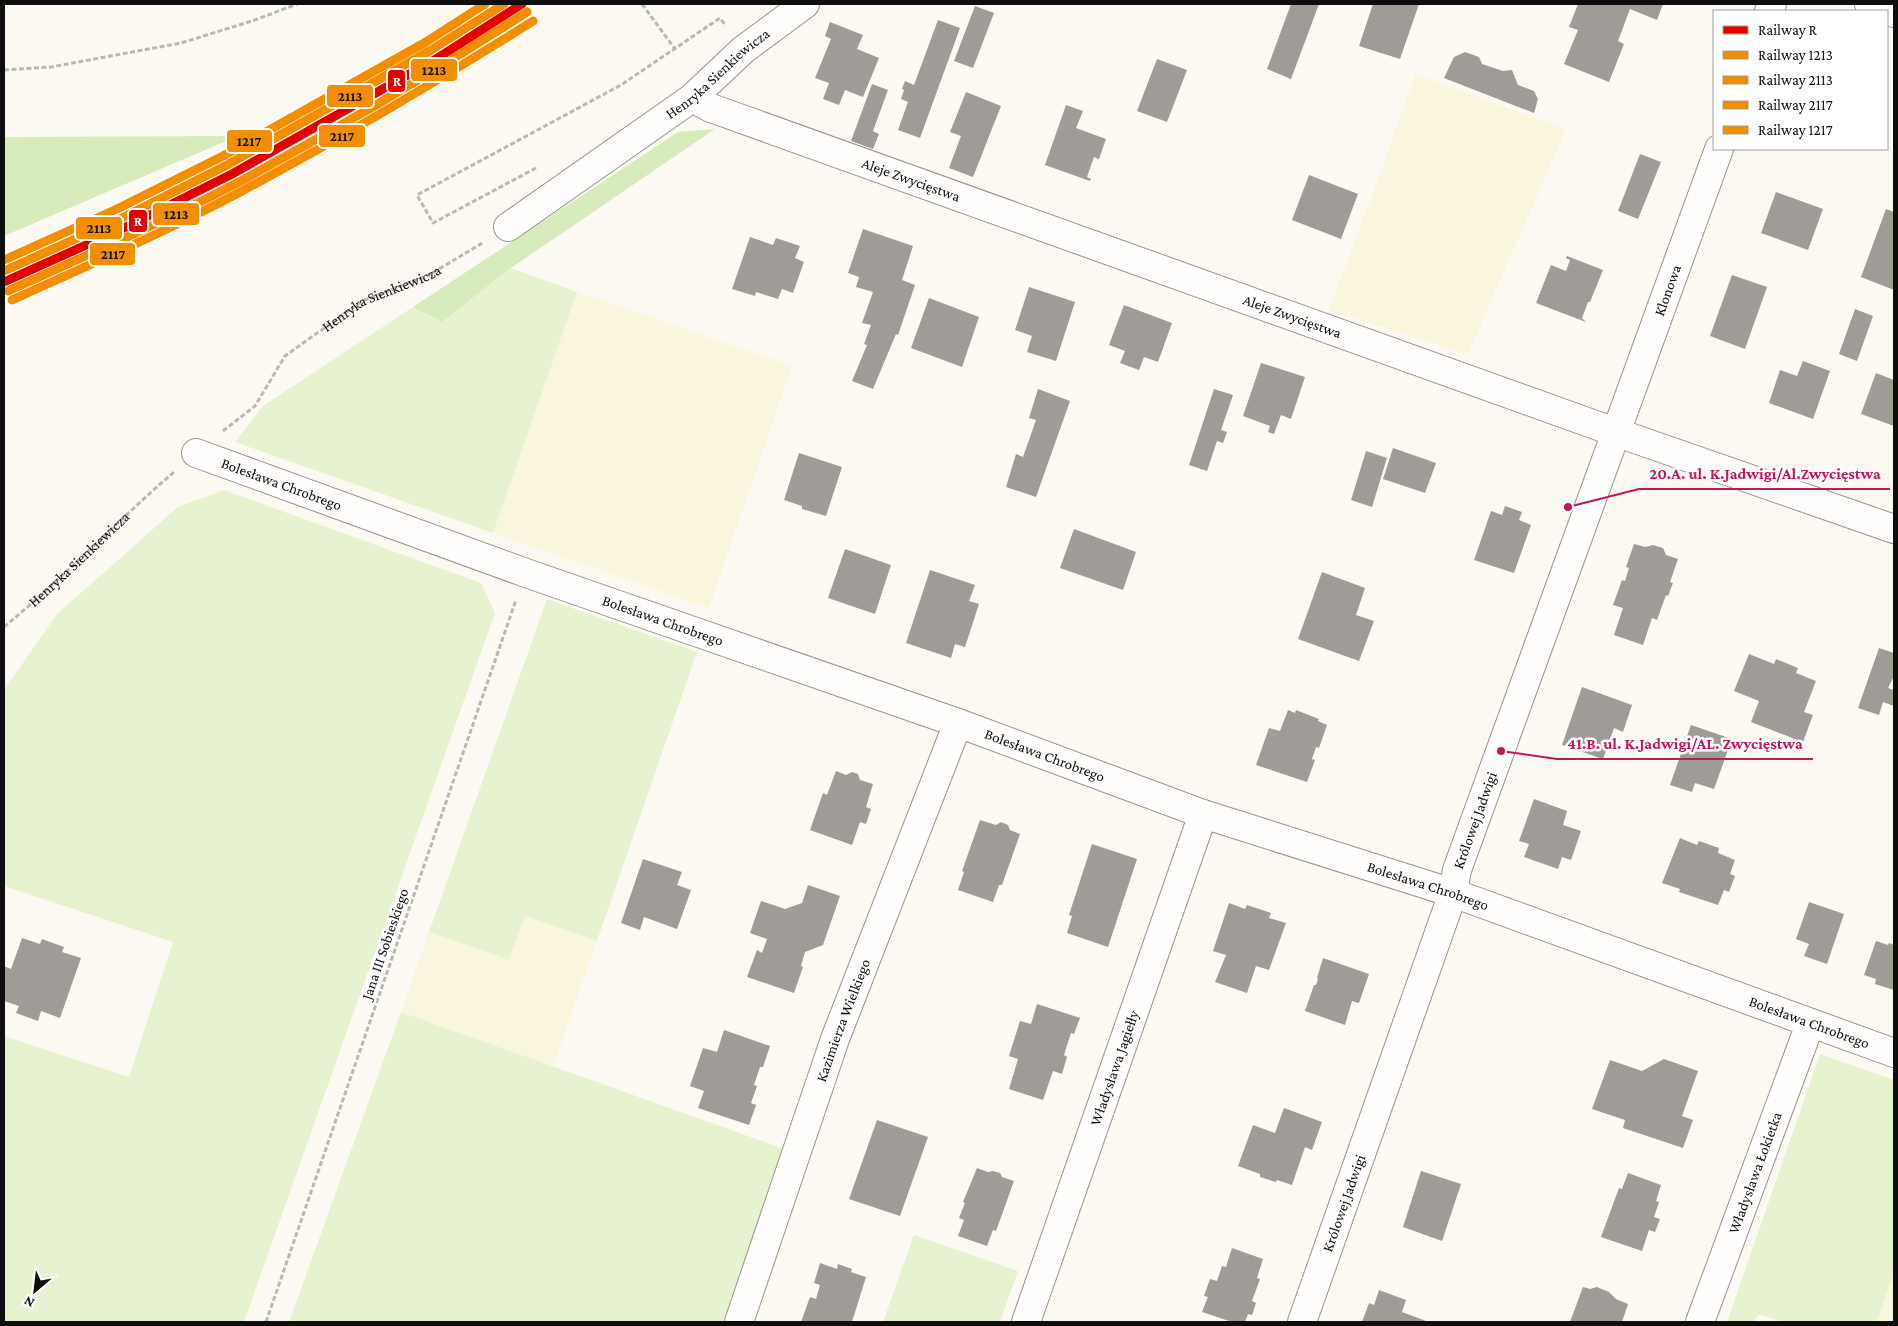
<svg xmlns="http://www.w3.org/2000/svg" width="1898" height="1326" font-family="'Crimson Pro',serif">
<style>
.farmland{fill:#faf5dd}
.green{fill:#e7f3d0}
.forest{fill:#d8ebbd}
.building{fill:#9f9c98}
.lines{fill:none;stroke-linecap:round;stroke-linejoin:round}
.minor-casing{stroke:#959491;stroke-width:30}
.path{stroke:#b8b8b6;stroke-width:3;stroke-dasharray:5 2.5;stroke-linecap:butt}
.minor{stroke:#fffefd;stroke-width:28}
.rail-1-casing{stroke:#fff;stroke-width:12}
.rail-2-casing{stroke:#fff;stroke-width:12}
.rail-3-casing{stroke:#fff;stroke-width:12}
.rail-4-casing{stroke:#fff;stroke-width:12}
.rail-5-casing{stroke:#fff;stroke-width:12}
.rail-1{stroke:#e50000;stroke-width:9}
.rail-2{stroke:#f38e01;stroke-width:9}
.rail-3{stroke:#f38e01;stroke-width:9}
.rail-4{stroke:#f38e01;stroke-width:9}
.rail-5{stroke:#f38e01;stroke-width:9}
.labels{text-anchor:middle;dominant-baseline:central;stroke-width:5;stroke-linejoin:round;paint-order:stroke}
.street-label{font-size:15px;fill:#0e0e0e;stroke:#fff}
.leader{fill:none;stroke:#c2185b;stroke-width:2}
.callout-dot{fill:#c2185b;stroke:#fff;stroke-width:2}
.callout-label{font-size:16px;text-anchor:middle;font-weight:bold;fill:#c2185b;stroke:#fff;stroke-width:5;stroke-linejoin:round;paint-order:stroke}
.line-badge{stroke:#fff;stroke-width:2}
.badge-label{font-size:14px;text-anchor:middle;font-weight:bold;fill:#fff}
.pale-badge-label{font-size:14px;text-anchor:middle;font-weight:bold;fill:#111}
</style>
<rect width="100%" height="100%" fill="#fcf9f2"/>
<!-- farmland -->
<g class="farmland">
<polygon points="1415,74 1566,129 1468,354 1329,310 1386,158"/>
<polygon points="577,292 792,366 709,608 493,533"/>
<polygon points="525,916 597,941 553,1066 401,1012 429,932 509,960"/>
<polygon points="1894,1273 1894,1322 1877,1322"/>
</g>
<!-- green -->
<g class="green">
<polygon points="511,268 577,292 493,533 235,442 263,406 413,307 442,322"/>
<polygon points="224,490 481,583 495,613 244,1322 4,1322 4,1036 129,1077 173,942 4,886 4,690 57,614 178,507"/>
<polygon points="547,599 697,652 597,941 525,916 509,960 429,932"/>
<polygon points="401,1012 784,1149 723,1322 289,1322"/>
<polygon points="1820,1054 1894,1080 1894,1273 1877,1322 1783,1322 1758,1314 1754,1322 1727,1322"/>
<polygon points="914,1235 1018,1271 1000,1322 883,1322"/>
</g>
<!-- forest -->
<g class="forest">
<polygon points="715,129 511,268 442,322 413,307 678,132"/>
<polygon points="238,136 4,236 4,137"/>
</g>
<!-- building -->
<g class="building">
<polygon points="1291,4 1319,4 1291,79 1267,69"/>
<polygon points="1373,4 1419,4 1400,59 1359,46"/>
<polygon points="1578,4 1663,4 1657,20 1630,9 1618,41 1624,44 1609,82 1564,64 1578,30 1569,27"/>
<polygon points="975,6 994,13 973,68 954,61"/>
<polygon points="938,20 960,28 920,138 898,130 908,102 901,99 904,90 902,89 905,81 914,85"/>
<polygon points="830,22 863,35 857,49 879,58 863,97 845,90 839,105 823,99 829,83 815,78 831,39 825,36"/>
<polygon points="1465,52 1479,57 1482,64 1503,71 1512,70 1518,85 1534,91 1538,99 1534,113 1444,78 1454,57"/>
<polygon points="1157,59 1187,70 1167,122 1137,111"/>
<polygon points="872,84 888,90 873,131 879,134 873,149 851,141"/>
<polygon points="966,92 1001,106 973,177 949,168 961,136 950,132"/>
<polygon points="1066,105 1083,111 1076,128 1106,139 1099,159 1094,157 1087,177 1091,179 1090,181 1045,165"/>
<polygon points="1640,154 1661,162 1638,219 1618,211"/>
<polygon points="1309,175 1358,194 1341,239 1292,220"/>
<polygon points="1776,192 1823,209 1808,250 1761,233"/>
<polygon points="1886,209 1894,212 1894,290 1861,277"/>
<polygon points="863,229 913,246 902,280 915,285 898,335 896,334 873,389 852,381 867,345 864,344 871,325 862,323 873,292 856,287 859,277 848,273"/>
<polygon points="750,237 773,245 776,238 800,246 795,258 804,262 793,293 782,289 778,299 756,292 755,296 732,289"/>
<polygon points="1567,256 1603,270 1590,302 1588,302 1582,318 1586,322 1536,303 1551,265 1566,271 1570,260 1566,258"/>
<polygon points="1732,275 1767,287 1745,349 1710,336"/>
<polygon points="1029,287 1075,302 1056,361 1027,352 1032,336 1015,330"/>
<polygon points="929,298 979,317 962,367 911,348"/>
<polygon points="1124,305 1172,323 1158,362 1144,357 1139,370 1120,363 1125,351 1109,345"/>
<polygon points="1855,309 1873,316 1857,361 1839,354"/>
<polygon points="1803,361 1830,371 1813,419 1769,403 1780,370 1797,376"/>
<polygon points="1261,363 1305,377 1291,419 1281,415 1274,434 1268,432 1270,426 1243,416"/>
<polygon points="1876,373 1894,380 1894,426 1861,414"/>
<polygon points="1038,389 1070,401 1036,497 1006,487 1016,454 1023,457 1036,420 1029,418"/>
<polygon points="1214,389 1233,395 1221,430 1227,432 1223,443 1217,441 1207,471 1189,465"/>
<polygon points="1393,448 1436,463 1425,493 1383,479"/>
<polygon points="1366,451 1387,458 1372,507 1351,500"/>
<polygon points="799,453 842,467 826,516 802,509 802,506 784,500"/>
<polygon points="1505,506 1522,512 1519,520 1531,525 1514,573 1474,560 1491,511 1502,515"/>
<polygon points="1074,529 1136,552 1123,590 1060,568"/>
<polygon points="1634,544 1645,547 1653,545 1663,548 1666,555 1678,559 1670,582 1673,583 1668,596 1666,595 1657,620 1652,618 1643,645 1614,635 1623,608 1613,605 1622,580 1625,581 1629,568 1626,567"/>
<polygon points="845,549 891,565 875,614 828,598"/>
<polygon points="930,570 975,585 969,601 979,604 965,647 955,644 951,658 906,643"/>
<polygon points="1322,572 1365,588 1356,615 1374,621 1359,661 1298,639"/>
<polygon points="1879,648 1894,653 1894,676 1888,688 1894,690 1894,706 1883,702 1879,715 1858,708"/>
<polygon points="1749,654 1774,664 1776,659 1798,668 1796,673 1816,681 1804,712 1813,715 1803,742 1751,722 1759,701 1734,691"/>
<polygon points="1582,687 1632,705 1623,732 1614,728 1603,759 1562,745"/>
<polygon points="1288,710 1295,713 1296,710 1319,719 1318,721 1327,725 1319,748 1316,747 1312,759 1315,760 1307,782 1256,765 1269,728 1280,731"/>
<polygon points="1691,725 1732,739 1714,789 1695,783 1692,792 1670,785"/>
<polygon points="836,771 846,775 852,772 858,774 860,780 873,784 866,807 871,809 866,824 860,822 852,845 810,830 823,793 827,795"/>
<polygon points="1534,799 1567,811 1563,825 1581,831 1571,860 1562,857 1558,869 1524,857 1529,844 1519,841"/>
<polygon points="980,820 996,825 1001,822 1008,825 1010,830 1020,834 1002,885 999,885 993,902 958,890 964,872 962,871"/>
<polygon points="1680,838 1697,845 1699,841 1719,848 1718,853 1735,860 1730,874 1735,876 1729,892 1724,890 1718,905 1679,892 1680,889 1662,883"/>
<polygon points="1092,844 1137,859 1108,947 1067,933 1072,916 1069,915"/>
<polygon points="643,859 682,872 677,885 691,890 677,929 644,917 640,930 621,923"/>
<polygon points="808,885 840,896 823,945 805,952 801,966 803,967 794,993 747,977 757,950 762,953 767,939 750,933 761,901 785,909 802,903"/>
<polygon points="1809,902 1844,914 1827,964 1804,956 1809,944 1796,939"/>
<polygon points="1229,903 1245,909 1247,905 1271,913 1269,918 1286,923 1269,970 1256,966 1247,993 1215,982 1226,955 1213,951"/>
<polygon points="22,938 40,944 42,939 64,947 62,952 81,958 60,1018 41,1011 38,1021 16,1013 19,1006 4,1001 4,966 11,969"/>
<polygon points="1876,941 1888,945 1889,943 1894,945 1894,990 1875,984 1876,979 1864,975"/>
<polygon points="1323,958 1369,974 1359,1003 1352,1001 1345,1025 1305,1011 1314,985 1316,985 1318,979 1317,978"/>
<polygon points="1037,1004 1080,1018 1074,1034 1071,1033 1064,1055 1067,1057 1062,1074 1053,1071 1043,1100 1009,1089 1018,1059 1009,1056 1020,1021 1031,1024"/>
<polygon points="724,1030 770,1046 763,1067 760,1067 754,1085 757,1086 751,1103 756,1105 749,1125 698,1108 704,1091 690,1086 703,1048 717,1052"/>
<polygon points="1664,1059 1698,1071 1682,1116 1693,1120 1683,1148 1623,1128 1625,1120 1592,1109 1610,1060 1642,1071"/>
<polygon points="1284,1108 1322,1122 1312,1150 1305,1147 1292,1185 1277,1180 1276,1182 1260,1177 1260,1174 1238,1166 1253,1125 1275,1133"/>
<polygon points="877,1120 928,1137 900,1216 849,1199"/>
<polygon points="977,1168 988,1172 993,1171 1000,1173 1002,1177 1014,1181 996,1231 993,1230 987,1246 958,1236 964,1220 959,1218 965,1203 963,1202"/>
<polygon points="1421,1171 1461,1184 1442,1241 1403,1227"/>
<polygon points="1628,1173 1661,1185 1656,1201 1659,1202 1654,1217 1660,1219 1655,1232 1649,1230 1642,1251 1601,1237 1619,1188 1622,1189"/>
<polygon points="1232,1248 1263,1259 1257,1278 1260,1279 1252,1301 1256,1303 1252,1315 1248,1314 1245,1322 1232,1322 1202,1312 1208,1297 1204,1296 1210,1279 1217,1281 1222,1266 1226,1267"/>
<polygon points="820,1263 837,1269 838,1264 852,1269 851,1272 866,1277 852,1322 801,1322 810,1297 816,1299 820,1285 814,1283"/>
<polygon points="1583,1287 1590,1289 1597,1287 1609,1292 1616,1299 1628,1304 1622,1322 1570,1322"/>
<polygon points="1379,1290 1406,1300 1402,1312 1429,1322 1362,1322 1369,1303 1374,1305"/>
</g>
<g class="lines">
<defs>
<g id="minor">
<polyline points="1869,4 1894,13"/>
<polyline points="1769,11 1772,4"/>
<path id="s3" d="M692 98 711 108 1615 432 1894 529"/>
<path id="s4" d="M508 227 692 98 743 50 805 4"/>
<path id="s5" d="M196 453 526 573 958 723 1203 814 1453 893 1894 1053"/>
<path id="s6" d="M739 1322 835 1039 958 723"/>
<path id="s7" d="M1026 1322 1203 814"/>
<path id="s8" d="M1302 1322 1453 893 1457 870 1719 149"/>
<path id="s9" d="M1700 1322 1810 1024"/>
</g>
</defs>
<!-- minor casing -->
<use href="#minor" class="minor-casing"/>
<!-- path -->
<g class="path">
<polyline points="642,4 675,49"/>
<polyline points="4,70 51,67 181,43 255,20 297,4"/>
<polyline points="536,168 433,223 417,195 621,85 720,18 726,26"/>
<path id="s1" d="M223 431 255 406 285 356 362 301 429 275 484 242"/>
<path id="s2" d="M4 627C63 578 116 522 174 472"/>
<polyline points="266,1322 516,600"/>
</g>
<!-- minor -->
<use href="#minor" class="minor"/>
<defs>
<polyline id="rail-1" points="4,282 126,227 232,174 436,59 522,4"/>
<path id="rail-2" d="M8 291C85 256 163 222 237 183 336 130 433 73 527 12"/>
<polyline id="rail-3" points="4,271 122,218 227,165 431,50 504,4"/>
<path id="rail-4" d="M12 300C89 265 167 231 242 191 341 138 438 81 533 21"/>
<polyline id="rail-5" points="4,260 117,209 223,156 426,42 485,4"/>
</defs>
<!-- rail-1 casing -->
<use href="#rail-1" class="rail-1-casing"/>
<!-- rail-2 casing -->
<use href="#rail-2" class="rail-2-casing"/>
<!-- rail-3 casing -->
<use href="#rail-3" class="rail-3-casing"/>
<!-- rail-4 casing -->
<use href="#rail-4" class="rail-4-casing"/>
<!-- rail-5 casing -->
<use href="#rail-5" class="rail-5-casing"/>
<!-- rail-1 -->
<use href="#rail-1" class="rail-1"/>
<!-- rail-2 -->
<use href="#rail-2" class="rail-2"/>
<!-- rail-3 -->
<use href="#rail-3" class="rail-3"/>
<!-- rail-4 -->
<use href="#rail-4" class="rail-4"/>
<!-- rail-5 -->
<use href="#rail-5" class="rail-5"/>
</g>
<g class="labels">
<!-- street labels -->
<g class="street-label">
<text stroke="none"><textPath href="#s4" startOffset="260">Henryka Sienkiewicza</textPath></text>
<text stroke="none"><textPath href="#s3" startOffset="234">Aleje Zwycięstwa</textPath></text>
<text stroke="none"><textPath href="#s8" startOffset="1095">Klonowa</textPath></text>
<text stroke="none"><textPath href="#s1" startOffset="212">Henryka Sienkiewicza</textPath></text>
<text stroke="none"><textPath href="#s3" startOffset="639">Aleje Zwycięstwa</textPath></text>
<text stroke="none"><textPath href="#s5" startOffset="91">Bolesława Chrobrego</textPath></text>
<text stroke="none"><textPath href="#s2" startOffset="101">Henryka Sienkiewicza</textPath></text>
<text stroke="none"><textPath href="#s5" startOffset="496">Bolesława Chrobrego</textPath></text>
<text stroke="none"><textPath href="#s5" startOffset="901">Bolesława Chrobrego</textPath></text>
<text stroke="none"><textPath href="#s8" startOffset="531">Królowej Jadwigi</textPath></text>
<text stroke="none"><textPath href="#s5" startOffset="1306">Bolesława Chrobrego</textPath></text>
<text transform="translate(385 944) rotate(-71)">Jana III Sobieskiego</text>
<text stroke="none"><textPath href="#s6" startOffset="319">Kazimierza Wielkiego</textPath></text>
<text stroke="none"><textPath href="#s5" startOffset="1711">Bolesława Chrobrego</textPath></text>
<text stroke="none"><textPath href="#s7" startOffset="269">Władysława Jagiełły</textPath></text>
<text stroke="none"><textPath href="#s9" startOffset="159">Władysława Łokietka</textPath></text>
<text stroke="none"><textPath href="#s8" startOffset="126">Królowej Jadwigi</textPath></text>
</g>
</g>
<!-- callouts -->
<path class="leader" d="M1568 507L1639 489H1890M1501 751L1557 759H1813"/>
<g class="callout-dot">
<circle cx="1568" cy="507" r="5"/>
<circle cx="1501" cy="751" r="5"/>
</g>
<g class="callout-label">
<text x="1765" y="479">20.A. ul. K.Jadwigi/Al.Zwycięstwa</text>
<text x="1685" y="749">41.B. ul. K.Jadwigi/AL. Zwycięstwa</text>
</g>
<g class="line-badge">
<rect x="410" y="58" width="48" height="24" rx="5" fill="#f38e01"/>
<rect x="387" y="69" width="19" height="24" rx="5" fill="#e50000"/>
<rect x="326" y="84" width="48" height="24" rx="5" fill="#f38e01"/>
<rect x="318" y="124" width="48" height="24" rx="5" fill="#f38e01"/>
<rect x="226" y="129" width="47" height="24" rx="5" fill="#f38e01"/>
<rect x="152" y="202" width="48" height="24" rx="5" fill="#f38e01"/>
<rect x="128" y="209" width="20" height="24" rx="5" fill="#e50000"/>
<rect x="75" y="216" width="48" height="24" rx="5" fill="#f38e01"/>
<rect x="89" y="242" width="47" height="24" rx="5" fill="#f38e01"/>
</g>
<g class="badge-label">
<text x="397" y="86">R</text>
<text x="138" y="226">R</text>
</g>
<g class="pale-badge-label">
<text x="434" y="75">1213</text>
<text x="350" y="101">2113</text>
<text x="342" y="141">2117</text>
<text x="249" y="146">1217</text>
<text x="176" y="219">1213</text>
<text x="99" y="233">2113</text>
<text x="113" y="259">2117</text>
</g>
<!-- border -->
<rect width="1898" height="1326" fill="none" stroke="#0e0e0e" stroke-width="10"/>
<!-- legend -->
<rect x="1713" y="10" width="175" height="140" fill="#ffffff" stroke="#9f9f9f"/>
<rect x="1723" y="26" width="25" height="8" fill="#e50000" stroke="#9f9f9f"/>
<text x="1758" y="35" font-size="15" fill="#0e0e0e">Railway R</text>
<rect x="1723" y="51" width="25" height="8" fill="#f38e01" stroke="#9f9f9f"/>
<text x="1758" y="60" font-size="15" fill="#0e0e0e">Railway 1213</text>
<rect x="1723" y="76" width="25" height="8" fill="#f38e01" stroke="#9f9f9f"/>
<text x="1758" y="85" font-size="15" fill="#0e0e0e">Railway 2113</text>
<rect x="1723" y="101" width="25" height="8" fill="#f38e01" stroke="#9f9f9f"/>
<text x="1758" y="110" font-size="15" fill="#0e0e0e">Railway 2117</text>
<rect x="1723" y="126" width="25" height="8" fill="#f38e01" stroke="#9f9f9f"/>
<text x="1758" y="135" font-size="15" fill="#0e0e0e">Railway 1217</text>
<!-- north arrow -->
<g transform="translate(35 1291) rotate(208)" stroke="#ffffff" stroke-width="4" paint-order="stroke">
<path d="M0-4L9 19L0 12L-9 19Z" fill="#0e0e0e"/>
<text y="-8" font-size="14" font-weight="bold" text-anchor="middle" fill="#0e0e0e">N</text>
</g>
</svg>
